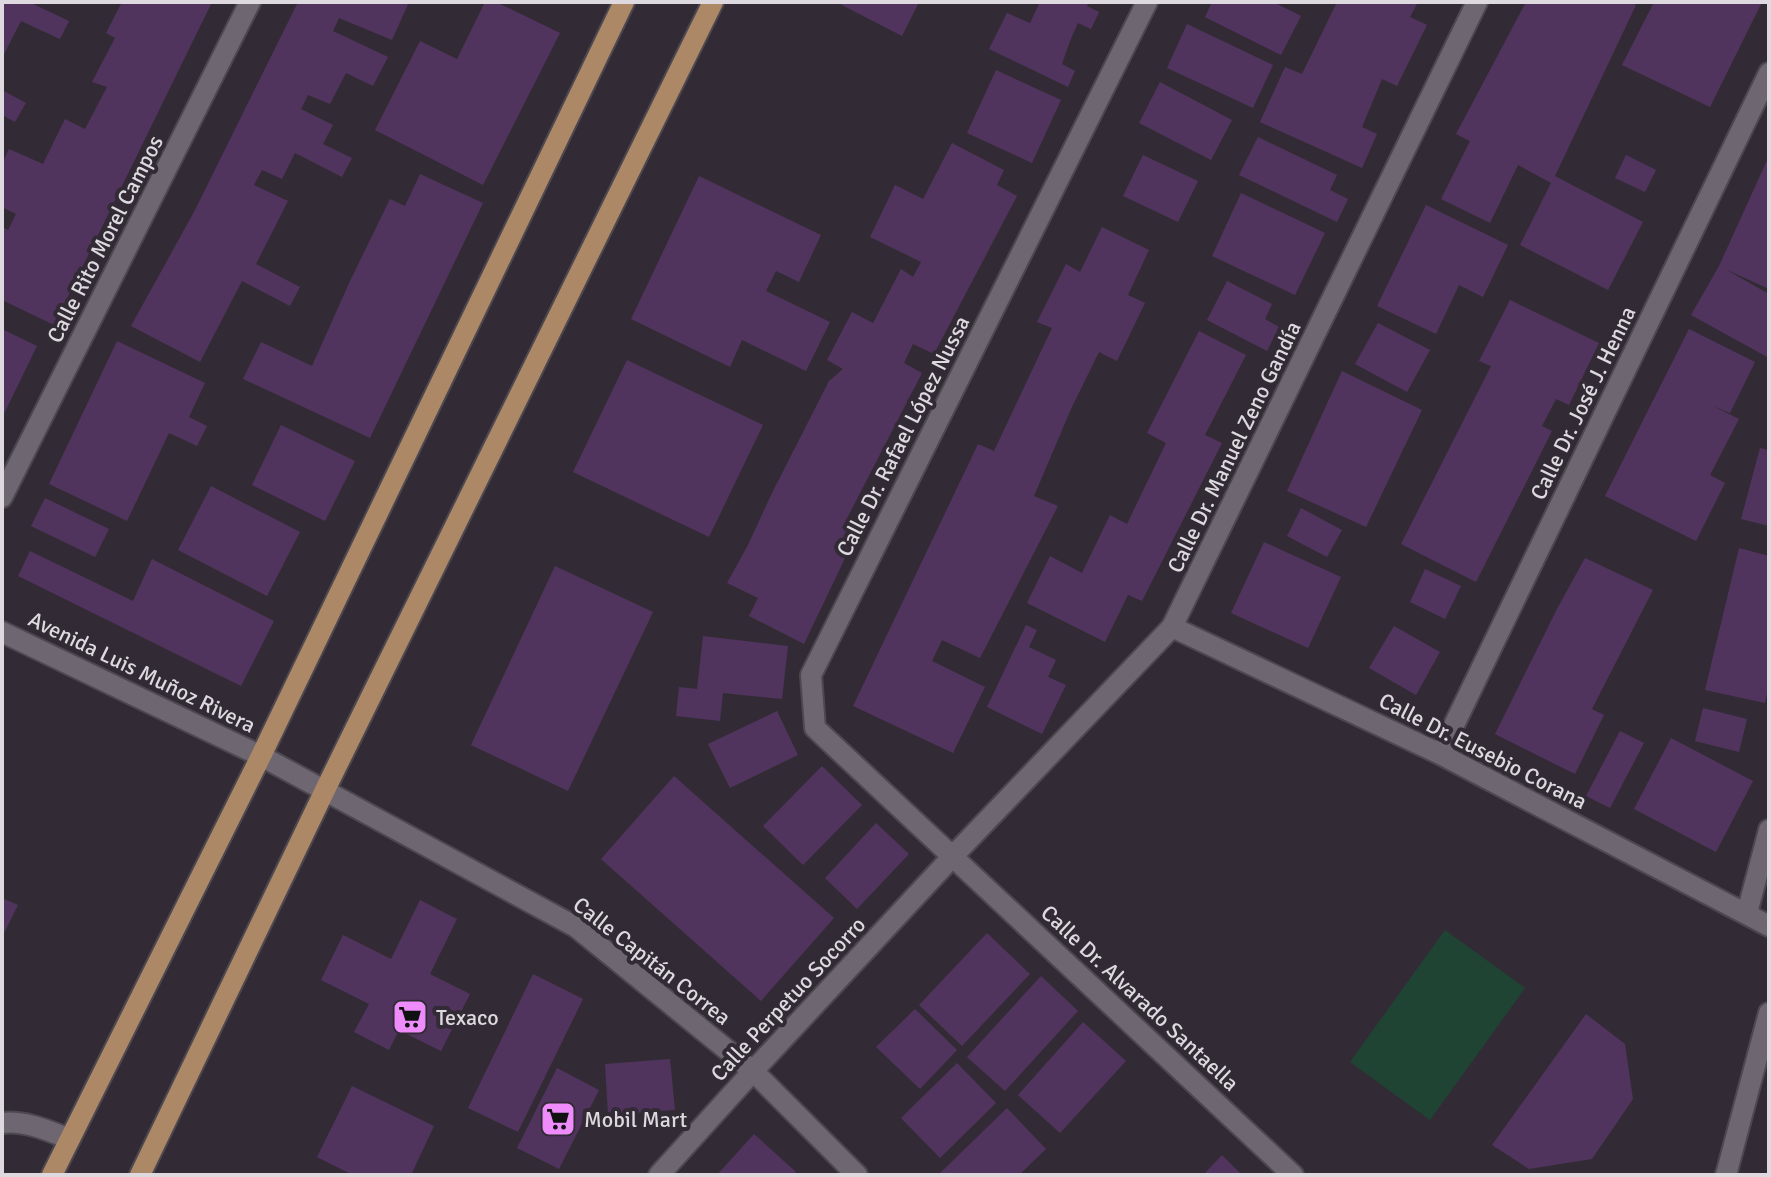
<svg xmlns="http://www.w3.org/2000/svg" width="1771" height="1177" font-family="Signika,sans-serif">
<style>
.green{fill:#1f4434}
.building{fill:#51345d}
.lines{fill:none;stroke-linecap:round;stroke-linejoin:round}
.minor-casing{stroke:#4d474f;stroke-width:24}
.major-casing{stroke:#4d474f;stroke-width:24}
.minor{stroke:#6e6772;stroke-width:20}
.major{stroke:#ac8867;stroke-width:20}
.labels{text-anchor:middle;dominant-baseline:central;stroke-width:8;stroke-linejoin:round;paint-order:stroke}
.street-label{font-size:22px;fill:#ddd9df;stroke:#322b35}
.poi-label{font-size:22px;fill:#ddd9df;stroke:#322b35;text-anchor:start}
</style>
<rect width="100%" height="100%" fill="#322b35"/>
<!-- green -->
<polygon class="green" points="1445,930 1525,988 1430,1120 1350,1062"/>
<!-- building -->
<g class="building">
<polygon points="2,2 29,2 69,21 60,39 21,21 2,58"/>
<polygon points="122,2 212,2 54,325 2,300 2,227 8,230 16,214 2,207 2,164 9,149 43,164 65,119 85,129 107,87 92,82 115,38 106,33"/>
<polygon points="298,2 409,2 392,40 339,18 333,31 388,57 373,86 346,73 330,104 308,95 301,109 333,125 323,144 352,158 342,177 295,153 282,179 262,170 254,185 288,201 256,264 300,287 290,306 242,281 200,362 131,326 195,210"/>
<polygon points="485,2 496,2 560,33 483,185 375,130 420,41 457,59"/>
<polygon points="836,2 919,2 902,36"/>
<polygon points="1040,2 1089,2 1087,6 1099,12 1091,29 1078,23 1070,41 1062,64 1075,71 1068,87 989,49 1007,13 1030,23"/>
<polygon points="1212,2 1273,2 1301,16 1281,55 1205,17"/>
<polygon points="1337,2 1418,2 1410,17 1427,25 1397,86 1382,79 1362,127 1377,134 1362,168 1260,122 1285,67 1302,74"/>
<polygon points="1526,2 1630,2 1636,5 1555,176 1643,222 1608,290 1520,245 1551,183 1518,165 1490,223 1441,199 1470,141 1456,134"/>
<polygon points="1654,2 1762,2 1710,107 1622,65"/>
<polygon points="1187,24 1273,65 1253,108 1167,68"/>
<polygon points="996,70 1061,100 1032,163 967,133"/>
<polygon points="1160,82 1232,120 1211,160 1139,123"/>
<polygon points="2,90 26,103 15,122 2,115"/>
<polygon points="1258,137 1337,175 1330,190 1348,199 1337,222 1239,175"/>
<polygon points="952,143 1004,170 997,185 1017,196 934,354 913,344 904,363 922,373 842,528 857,533 804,644 749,616 758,598 727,583 748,545 772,493 829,381 843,369 827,360 852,312 873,323 901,269 913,277 921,262 870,237 895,185 923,199"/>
<polygon points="1143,155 1198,181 1178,222 1123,196"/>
<polygon points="1626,155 1656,170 1645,192 1615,178"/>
<polygon points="1769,156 1769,289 1725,269 1769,294 1769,358 1691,315 1719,266"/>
<polygon points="420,174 483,203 370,438 243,379 261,342 312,366 350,281 390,199 405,206"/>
<polygon points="699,176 821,235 799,282 776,271 766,291 830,322 806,371 742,340 730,367 631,319"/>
<polygon points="1241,193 1325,233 1295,295 1212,256"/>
<polygon points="1426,205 1508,245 1483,297 1459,285 1436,334 1377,306"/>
<polygon points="1102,227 1149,250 1128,295 1145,303 1117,361 1099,352 1071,409 1034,496 1058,506 980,658 942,640 932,661 985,687 953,753 853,706 978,444 994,451 1052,328 1037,322 1066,264 1080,272"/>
<polygon points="1227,281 1272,304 1265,319 1279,327 1267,351 1207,320"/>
<polygon points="1510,300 1599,343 1569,405 1556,399 1542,426 1552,431 1476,582 1401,544 1491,366 1479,361"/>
<polygon points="1378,323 1430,350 1407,392 1355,364"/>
<polygon points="2,329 37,346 2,418"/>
<polygon points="1689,329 1755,362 1730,413 1713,406 1739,419 1710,475 1725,483 1696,541 1605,496"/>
<polygon points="1199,331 1246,355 1205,435 1222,443 1142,601 1128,595 1105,642 1027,603 1050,556 1082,573 1110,515 1127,524 1166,443 1147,433"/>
<polygon points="117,341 205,383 189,417 207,426 197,446 169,433 127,521 49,484"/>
<polygon points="627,360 763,425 709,537 573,472"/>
<polygon points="1342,371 1422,410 1366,527 1287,491"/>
<polygon points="281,425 355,461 325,521 252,485"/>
<polygon points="1760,448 1769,450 1769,526 1741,519"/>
<polygon points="211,486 300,532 267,596 178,550"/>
<polygon points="45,498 109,529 95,557 31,526"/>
<polygon points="1301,508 1342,530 1327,557 1287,536"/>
<polygon points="1264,542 1341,577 1308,648 1231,613"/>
<polygon points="1739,548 1769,556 1769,684 1765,703 1705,690"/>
<polygon points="30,551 133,601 152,559 274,621 241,686 18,576"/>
<polygon points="1585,558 1653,590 1592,709 1604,715 1575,774 1495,734 1557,609"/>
<polygon points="555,566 653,612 568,791 471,745"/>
<polygon points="1425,569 1461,586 1445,619 1410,602"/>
<polygon points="1026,625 1037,630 1029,647 1056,660 1048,677 1066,685 1042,734 987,707"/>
<polygon points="1394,626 1440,652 1416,695 1369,668"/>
<polygon points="703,636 788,646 782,699 723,693 720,721 676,716 679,687 697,689"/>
<polygon points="1703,708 1747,719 1739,752 1695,741"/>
<polygon points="777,711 798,755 730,788 708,744"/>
<polygon points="1620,731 1644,743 1610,808 1586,796"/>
<polygon points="1671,738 1753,781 1716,852 1634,809"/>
<polygon points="822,766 862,805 803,865 763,826"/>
<polygon points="674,776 834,918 761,1001 601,859"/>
<polygon points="876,823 909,854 857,909 825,878"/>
<polygon points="2,898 18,905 2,937"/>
<polygon points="420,900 457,919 430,974 470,994 441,1051 399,1030 389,1050 354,1032 369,1004 321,980 343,935 391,959"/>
<polygon points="987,933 1030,974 962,1046 919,1005"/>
<polygon points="533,974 583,999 518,1132 468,1108"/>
<polygon points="1041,976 1078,1011 1005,1091 967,1057"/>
<polygon points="915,1009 957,1050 920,1089 876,1047"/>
<polygon points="1586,1014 1625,1044 1633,1099 1592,1159 1529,1169 1492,1145"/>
<polygon points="1083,1022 1126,1061 1060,1133 1018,1095"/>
<polygon points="670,1059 675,1110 608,1115 605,1064"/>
<polygon points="957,1063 996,1103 940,1158 901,1118"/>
<polygon points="557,1068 599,1090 559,1169 517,1148"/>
<polygon points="352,1086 434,1126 411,1175 353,1175 317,1157"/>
<polygon points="1007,1108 1046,1149 1019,1175 938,1175"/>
<polygon points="754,1134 796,1172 793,1175 717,1175"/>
<polygon points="1222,1155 1242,1175 1203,1175"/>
</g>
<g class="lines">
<defs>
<g id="minor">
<polyline points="1147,2 811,675 815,728 1293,1175"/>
<polyline points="2,497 250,2"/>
<polyline points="1172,627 1440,754 1769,926"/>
<polyline points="2,632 261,756 576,927 753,1071 857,1175"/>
<polyline points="1440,754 1769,73"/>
<polyline points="1747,913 1769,830"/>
<path d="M2 1123C25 1120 49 1131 70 1139"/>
<polyline points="659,1175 753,1071 953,856 1172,627 1477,2"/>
<polyline points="1726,1175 1769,1013"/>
</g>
<g id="major">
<polyline points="52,1175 261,756 624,2"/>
<polyline points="140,1175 325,790 713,2"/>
</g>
</defs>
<!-- minor casing -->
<use href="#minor" class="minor-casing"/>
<!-- major casing -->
<use href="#major" class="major-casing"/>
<!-- minor -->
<use href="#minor" class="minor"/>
<!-- major -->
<use href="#major" class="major"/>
</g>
<!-- icons -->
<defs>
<symbol id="supermarket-square" viewBox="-11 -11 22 22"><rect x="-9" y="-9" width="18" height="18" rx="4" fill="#ed8cfa" stroke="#322b35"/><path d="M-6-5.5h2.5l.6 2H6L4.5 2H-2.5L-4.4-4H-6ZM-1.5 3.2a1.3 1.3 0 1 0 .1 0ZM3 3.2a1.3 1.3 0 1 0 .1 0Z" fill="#111"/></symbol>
</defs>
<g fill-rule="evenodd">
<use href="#supermarket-square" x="390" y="997" width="40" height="40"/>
<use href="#supermarket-square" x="538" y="1099" width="40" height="40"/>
</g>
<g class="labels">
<!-- street labels -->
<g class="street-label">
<text transform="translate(105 239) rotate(-63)">Calle Rito Morel Campos</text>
<text transform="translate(1583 403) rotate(-64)">Calle Dr. José J. Henna</text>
<text transform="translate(903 436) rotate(-63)">Calle Dr. Rafael López Nussa</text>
<text transform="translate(1234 447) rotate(-64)">Calle Dr. Manuel Zeno Gandía</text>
<text transform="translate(142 672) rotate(26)">Avenida Luis Muñoz Rivera</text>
<text transform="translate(1483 751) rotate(27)">Calle Dr. Eusebio Corana</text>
<text transform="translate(652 961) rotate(38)">Calle Capitán Correa</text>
<text transform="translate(1140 998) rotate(43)">Calle Dr. Alvarado Santaella</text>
<text transform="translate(788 999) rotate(-47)">Calle Perpetuo Socorro</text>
</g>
<!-- poi labels -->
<g class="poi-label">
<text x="436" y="1017">Texaco</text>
<text x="584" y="1119">Mobil Mart</text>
</g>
</g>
<!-- border -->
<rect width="1771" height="1177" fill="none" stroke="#ddd9df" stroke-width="8"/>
</svg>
